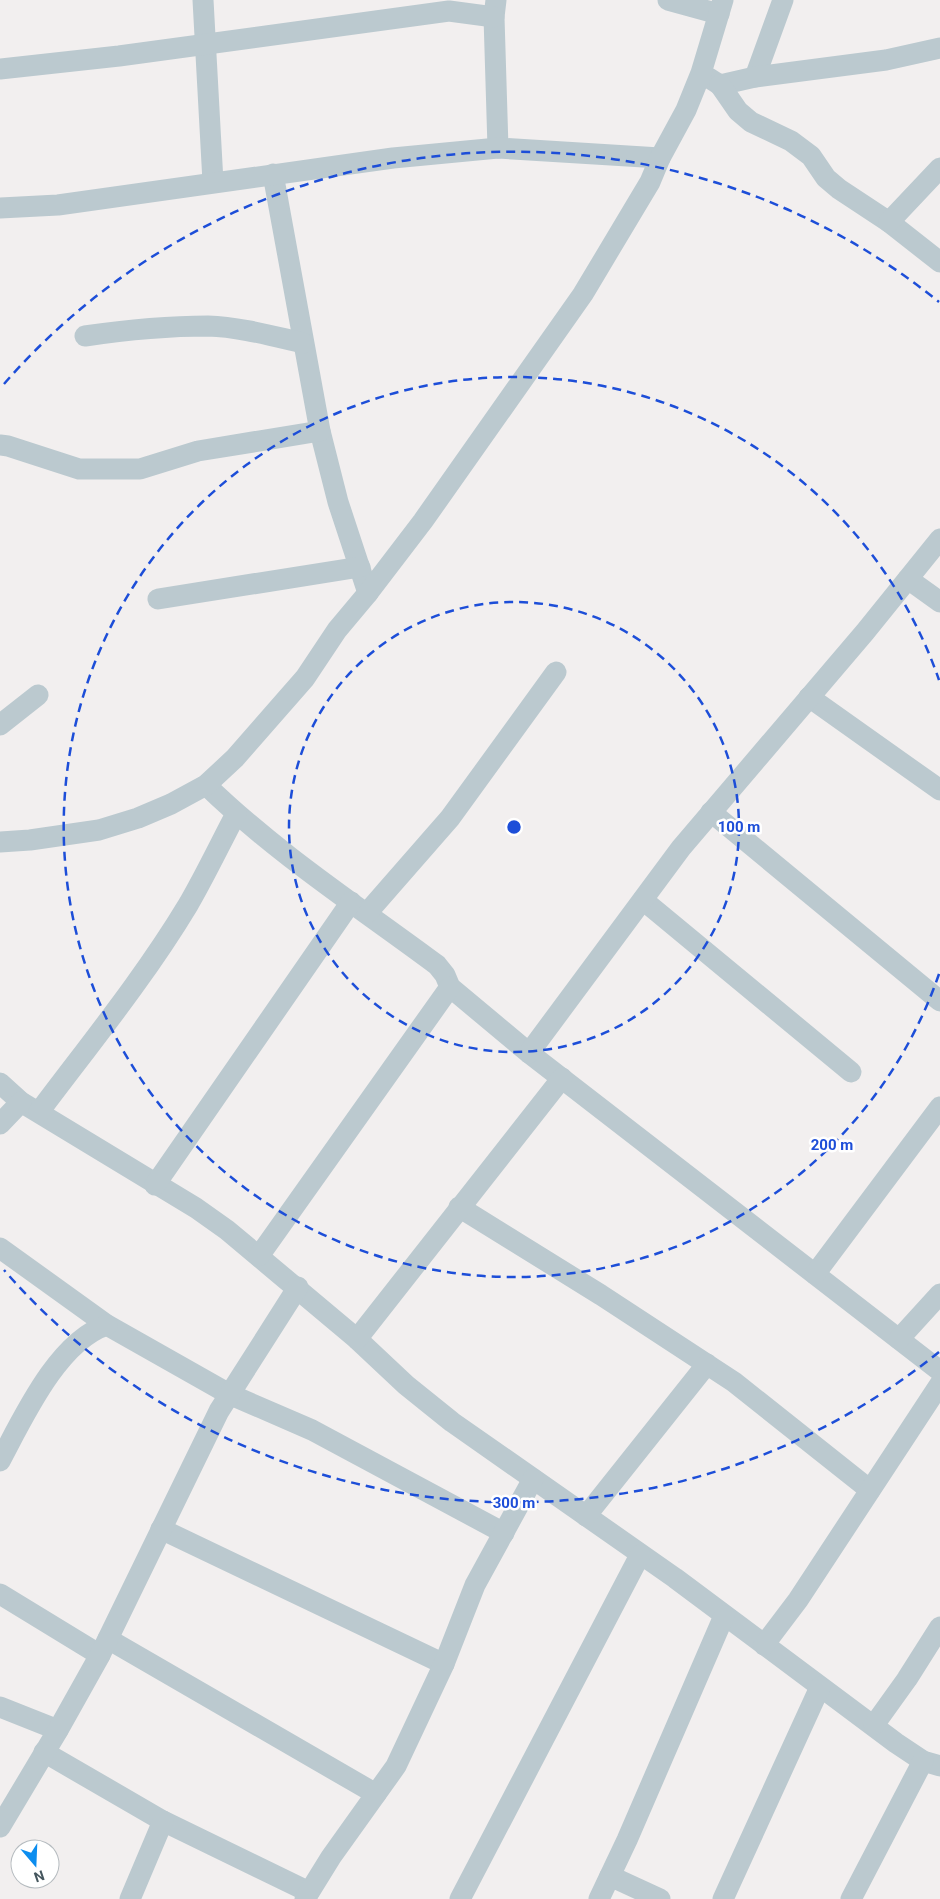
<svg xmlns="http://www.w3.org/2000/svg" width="940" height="1899" font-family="Roboto,sans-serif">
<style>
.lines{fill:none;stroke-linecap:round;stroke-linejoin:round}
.minor{stroke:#bbc9cf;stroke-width:21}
.ring{fill:none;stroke:#1d4ed8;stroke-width:2.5;stroke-dasharray:9 6}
.centre{fill:#1d4ed8;stroke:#fff;stroke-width:2.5}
.ring-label{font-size:15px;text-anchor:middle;font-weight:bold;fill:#1d4ed8;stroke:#fff;stroke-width:5;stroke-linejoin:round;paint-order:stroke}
</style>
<rect width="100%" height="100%" fill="#f2efef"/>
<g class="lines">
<!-- minor -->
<g class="minor">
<polyline points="203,0 213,182"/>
<polyline points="496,0 494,17 498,148"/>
<polyline points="668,0 719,14"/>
<polyline points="0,69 119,56 449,11 494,17"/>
<polyline points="755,77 783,0"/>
<polyline points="709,78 720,85 755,77 886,60 940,48"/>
<polyline points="720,85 738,111 751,122 791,141 811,156 826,178 839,189 889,222 940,262"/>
<polyline points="273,174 320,431 338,502 368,593"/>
<polyline points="0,208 58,205 393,158 498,148 660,158"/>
<polyline points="889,222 940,168"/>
<path d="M85 336C126 330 167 326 208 326 240 327 272 336 303 343"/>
<polyline points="0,445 8,446 79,469 140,469 198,451 320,431"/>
<polyline points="908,579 940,602"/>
<polyline points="158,599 360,567"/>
<polyline points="809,697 940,790"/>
<polyline points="0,725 38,695"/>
<path d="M206 785C276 853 359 907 437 965L445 975 450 987 529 1053 940 1371"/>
<polyline points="711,812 940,1001"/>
<polyline points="0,842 30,840 99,830 138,818 171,804 206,785 235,758 305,678 337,630 368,593 423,521 583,294 650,182 660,158 686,110 701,73 723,0"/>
<polyline points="643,900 851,1072"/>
<polyline points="367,913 450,818 556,672"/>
<polyline points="529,1053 681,848 865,632 940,539"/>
<polyline points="0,1083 21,1102 196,1208 227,1230 357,1339 406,1385 452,1422 675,1578 896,1743 923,1761 940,1766"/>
<path d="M39 1112C90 1044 144 978 188 905 205 876 220 844 236 814"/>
<polyline points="0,1124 21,1102"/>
<polyline points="155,1185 351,902"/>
<polyline points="459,1207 601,1295 734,1382 870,1490"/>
<polyline points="0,1248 107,1325 229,1394 312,1430 504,1533"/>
<polyline points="259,1256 450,987"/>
<polyline points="815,1274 940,1107"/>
<polyline points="357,1339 562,1078"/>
<polyline points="899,1339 940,1294"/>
<path d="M0 1461C23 1418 58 1341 107 1325"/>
<polyline points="586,1516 707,1364"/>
<polyline points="161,1529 444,1664"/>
<polyline points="0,1594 100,1655"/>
<polyline points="108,1639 376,1794"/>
<polyline points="764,1645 798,1600 940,1384"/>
<polyline points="0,1707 58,1730"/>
<polyline points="874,1725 907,1679 940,1627"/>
<polyline points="44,1752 163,1821 309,1892"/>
<polyline points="0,1827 58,1730 100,1655 219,1411 298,1287"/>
<polyline points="610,1876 660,1899"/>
<polyline points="130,1899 163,1821"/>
<polyline points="305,1899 331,1857 396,1766 444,1664 475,1585 533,1479"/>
<polyline points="460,1899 640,1555"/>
<polyline points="599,1899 627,1840 724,1616"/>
<polyline points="723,1899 820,1687"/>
<polyline points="851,1899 923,1761"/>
</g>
</g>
<!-- distance rings -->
<g class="ring">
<circle cx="514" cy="827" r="225"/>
<path d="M939 974A450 450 0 1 1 939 680"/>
<path d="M939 1352A676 676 0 0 1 4 1270M4 384A676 676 0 0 1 939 302"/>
</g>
<circle cx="514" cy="827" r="8" class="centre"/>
<g class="ring-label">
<text x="739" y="832">100 m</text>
<text x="832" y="1150">200 m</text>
<text x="514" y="1508">300 m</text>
</g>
<!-- north arrow -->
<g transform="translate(35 1864) rotate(161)"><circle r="24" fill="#ffffff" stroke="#b5bbbf"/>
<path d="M0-4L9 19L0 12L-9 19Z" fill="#0c8def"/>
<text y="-8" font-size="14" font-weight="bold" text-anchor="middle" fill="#45565e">N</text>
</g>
</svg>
